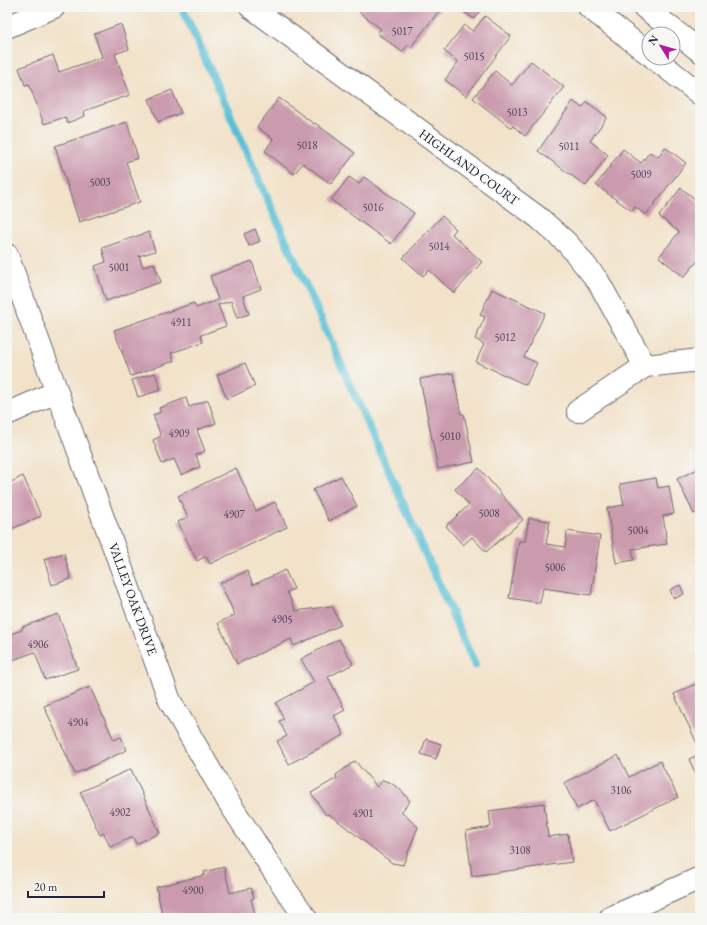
<svg xmlns="http://www.w3.org/2000/svg" width="707" height="925" font-family="'EB Garamond',serif">
<style>
.lines{fill:none;stroke-linecap:round;stroke-linejoin:round}
.stream{stroke:#58c0d5;stroke-width:8}
.building{fill:#ca9aad}
.minor-casing{stroke:#6b656d;stroke-width:24}
.motorway-casing{stroke:#6b656d;stroke-width:24}
.minor{stroke:#fff;stroke-width:22}
.motorway{stroke:#fff;stroke-width:22}
.labels{text-anchor:middle;dominant-baseline:central;stroke-width:3;stroke-linejoin:round;paint-order:stroke}
.number-label{font-size:11px;fill:#4c4058}
.street-label{font-size:13px;fill:#22223b;stroke:#f6f6f2}
</style>
<rect width="100%" height="100%" fill="#f6f6f2"/>
<filter id="ink" filterUnits="userSpaceOnUse"><feTurbulence type="fractalNoise" baseFrequency=".025" numOctaves="2"/><feDisplacementMap in="SourceGraphic" scale="8" xChannelSelector="R" yChannelSelector="G"/><feConvolveMatrix kernelMatrix="1 2 1 2 8 2 1 2 1" color-interpolation-filters="sRGB"/></filter>
<filter id="wash" filterUnits="userSpaceOnUse"><feTurbulence type="fractalNoise" baseFrequency=".012" numOctaves="4" result="noise"/><feDisplacementMap in="SourceGraphic" scale="16" xChannelSelector="R" yChannelSelector="G"/><feGaussianBlur stdDeviation="0.9" result="paint"/><feColorMatrix in="noise" values="0 0 0 0 0 0 0 0 0 0 0 0 0 0 0 0 0 1.4 0 .05"/><feComposite in="paint" operator="in"/></filter>
<g filter="url(#wash)">
<rect width="100%" height="100%" fill="#f2e2c9"/>
<g class="lines">
<!-- stream -->
<polyline class="stream" points="182,7 475,665"/>
</g>
<g id="blocks">
<!-- building -->
<g class="building">
<polygon points="363,7 442,7 411,47 408,45 402,52 377,33 381,29 359,12"/>
<polygon points="457,7 483,7 474,19"/>
<polygon points="485,16 511,36 466,96 445,80 458,62 444,51 464,25 473,31"/>
<polygon points="121,24 129,49 115,54 130,95 84,111 85,116 67,123 65,117 44,124 29,84 25,85 19,68 53,55 59,72 102,57 94,34"/>
<polygon points="531,61 564,87 525,136 513,126 511,128 473,98 495,71 512,85"/>
<polygon points="172,90 181,113 158,122 149,99"/>
<polygon points="279,98 314,124 315,123 355,153 331,184 303,163 294,174 265,151 273,139 257,127"/>
<polygon points="573,101 582,108 587,102 607,117 590,141 608,155 586,186 538,151"/>
<polygon points="127,122 138,158 126,162 140,202 79,222 55,146"/>
<polygon points="665,147 686,163 646,215 635,207 632,211 596,185 623,149 641,163 650,152 658,157"/>
<polygon points="349,177 359,184 364,177 414,213 391,244 331,200"/>
<polygon points="681,188 700,203 700,258 684,277 659,257 679,232 659,216"/>
<polygon points="442,216 456,229 452,234 482,262 454,293 429,270 423,276 403,258"/>
<polygon points="255,229 260,241 249,246 244,234"/>
<polygon points="149,232 155,251 139,256 143,267 154,263 161,282 106,301 95,266 106,262 102,248"/>
<polygon points="252,261 261,289 243,296 249,314 237,318 231,301 218,305 226,326 201,335 203,342 171,353 174,361 131,376 114,330 194,303 196,308 218,300 210,276"/>
<polygon points="492,289 545,313 524,357 537,363 526,385 476,362 484,344 475,339 485,317 480,315"/>
<polygon points="245,363 255,386 227,399 217,375"/>
<polygon points="155,373 161,390 138,397 132,380"/>
<polygon points="453,373 461,414 464,414 474,462 438,469 420,379"/>
<polygon points="186,398 189,407 208,400 216,423 197,430 205,451 196,455 200,467 181,475 174,459 162,464 153,440 161,436 153,415 161,412 159,408"/>
<polygon points="236,468 256,511 275,502 287,527 210,564 206,556 197,561 178,522 188,517 178,496"/>
<polygon points="479,468 523,520 486,552 472,537 463,545 446,526 469,505 455,489"/>
<polygon points="700,468 700,511 694,514 677,479"/>
<polygon points="23,476 41,516 7,531 7,484"/>
<polygon points="341,476 357,506 329,521 313,490"/>
<polygon points="656,478 658,488 669,486 674,514 663,516 667,544 632,549 634,560 616,563 607,508 624,505 620,484"/>
<polygon points="529,518 550,521 546,544 565,547 567,531 600,536 591,595 543,588 540,603 509,598 519,541 525,541"/>
<polygon points="64,553 71,579 52,585 44,559"/>
<polygon points="285,570 294,589 287,592 296,611 332,606 341,625 294,646 291,639 237,664 218,623 235,615 220,583 247,571 253,585"/>
<polygon points="680,585 684,594 674,599 670,590"/>
<polygon points="58,614 78,669 45,680 35,652 7,662 7,635 22,630 22,627"/>
<polygon points="339,639 353,664 328,677 345,710 334,716 344,735 289,764 277,741 287,736 279,721 284,719 276,703 314,682 301,659"/>
<polygon points="700,682 700,750 674,694"/>
<polygon points="90,687 114,740 121,737 127,750 75,774 44,706"/>
<polygon points="426,739 441,744 436,759 421,754"/>
<polygon points="700,754 700,783 689,759"/>
<polygon points="618,755 629,777 660,761 678,797 610,831 594,800 577,809 564,783"/>
<polygon points="355,761 377,787 383,780 391,783 402,791 410,801 401,812 418,827 403,865 392,863 329,814 326,815 311,793 337,778 336,775"/>
<polygon points="131,769 160,833 136,844 133,837 110,847 104,833 100,835 80,792"/>
<polygon points="544,803 548,837 568,834 572,862 472,876 466,831 491,827 489,811"/>
<polygon points="224,867 230,893 251,888 254,898 251,899 256,918 163,918 156,887 205,875 204,872"/>
</g>
</g>
</g>
<g filter="url(#ink)">
<use href="#blocks" fill-opacity="0" stroke="#6b656d" stroke-width="1"/>
<g class="lines">
<defs>
<g id="minor">
<polyline points="251,7 539,218 568,244 598,281 645,366"/>
<polyline points="7,27 54,7"/>
<polyline points="7,255 170,701 228,801 288,893 306,918"/>
<polyline points="578,411 645,366 700,360"/>
<polyline points="7,414 56,392"/>
<polyline points="610,918 700,878"/>
</g>
<g id="motorway">
<polyline points="589,7 649,54"/>
<polyline points="644,7 700,51"/>
<polyline points="654,58 700,94"/>
</g>
</defs>
<!-- minor casing -->
<use href="#minor" class="minor-casing"/>
<!-- motorway casing -->
<use href="#motorway" class="motorway-casing"/>
<!-- minor -->
<use href="#minor" class="minor"/>
<!-- motorway -->
<use href="#motorway" class="motorway"/>
</g>
</g>
<g class="labels">
<!-- number labels -->
<g class="number-label">
<text x="402" y="31">5017</text>
<text x="474" y="56">5015</text>
<text x="517" y="112">5013</text>
<text x="307" y="145">5018</text>
<text x="569" y="146">5011</text>
<text x="641" y="174">5009</text>
<text x="100" y="182">5003</text>
<text x="373" y="207">5016</text>
<text x="439" y="246">5014</text>
<text x="119" y="267">5001</text>
<text x="181" y="322">4911</text>
<text x="505" y="337">5012</text>
<text x="179" y="433">4909</text>
<text x="450" y="436">5010</text>
<text x="489" y="513">5008</text>
<text x="234" y="514">4907</text>
<text x="638" y="530">5004</text>
<text x="555" y="567">5006</text>
<text x="282" y="619">4905</text>
<text x="38" y="644">4906</text>
<text x="78" y="722">4904</text>
<text x="621" y="790">3106</text>
<text x="120" y="812">4902</text>
<text x="363" y="813">4901</text>
<text x="520" y="850">3108</text>
<text x="193" y="890">4900</text>
</g>
<!-- street labels -->
<g class="street-label">
<text transform="translate(469 167) rotate(36)">HIGHLAND COURT</text>
<text transform="translate(133 599) rotate(70)">VALLEY OAK DRIVE</text>
</g>
</g>
<!-- margin -->
<rect width="707" height="925" fill="none" stroke="#f6f6f2" stroke-width="24"/>
<!-- north arrow -->
<g transform="translate(661 46) rotate(307)"><circle r="19" fill="#f6f6f2" stroke="#a1a1a9"/>
<path d="M0-3L7 15L0 10L-7 15Z" fill="#b5179e"/>
<text y="-6" font-size="11" font-weight="bold" text-anchor="middle" fill="#22223b">N</text>
</g>
<!-- scale -->
<path d="M28 891v6h76v-6" fill="none" stroke="#22223b" stroke-width="2"/>
<text x="34" y="891" font-size="12" fill="#22223b" stroke="#f6f6f2" stroke-width="3" paint-order="stroke">20 m</text>
</svg>
